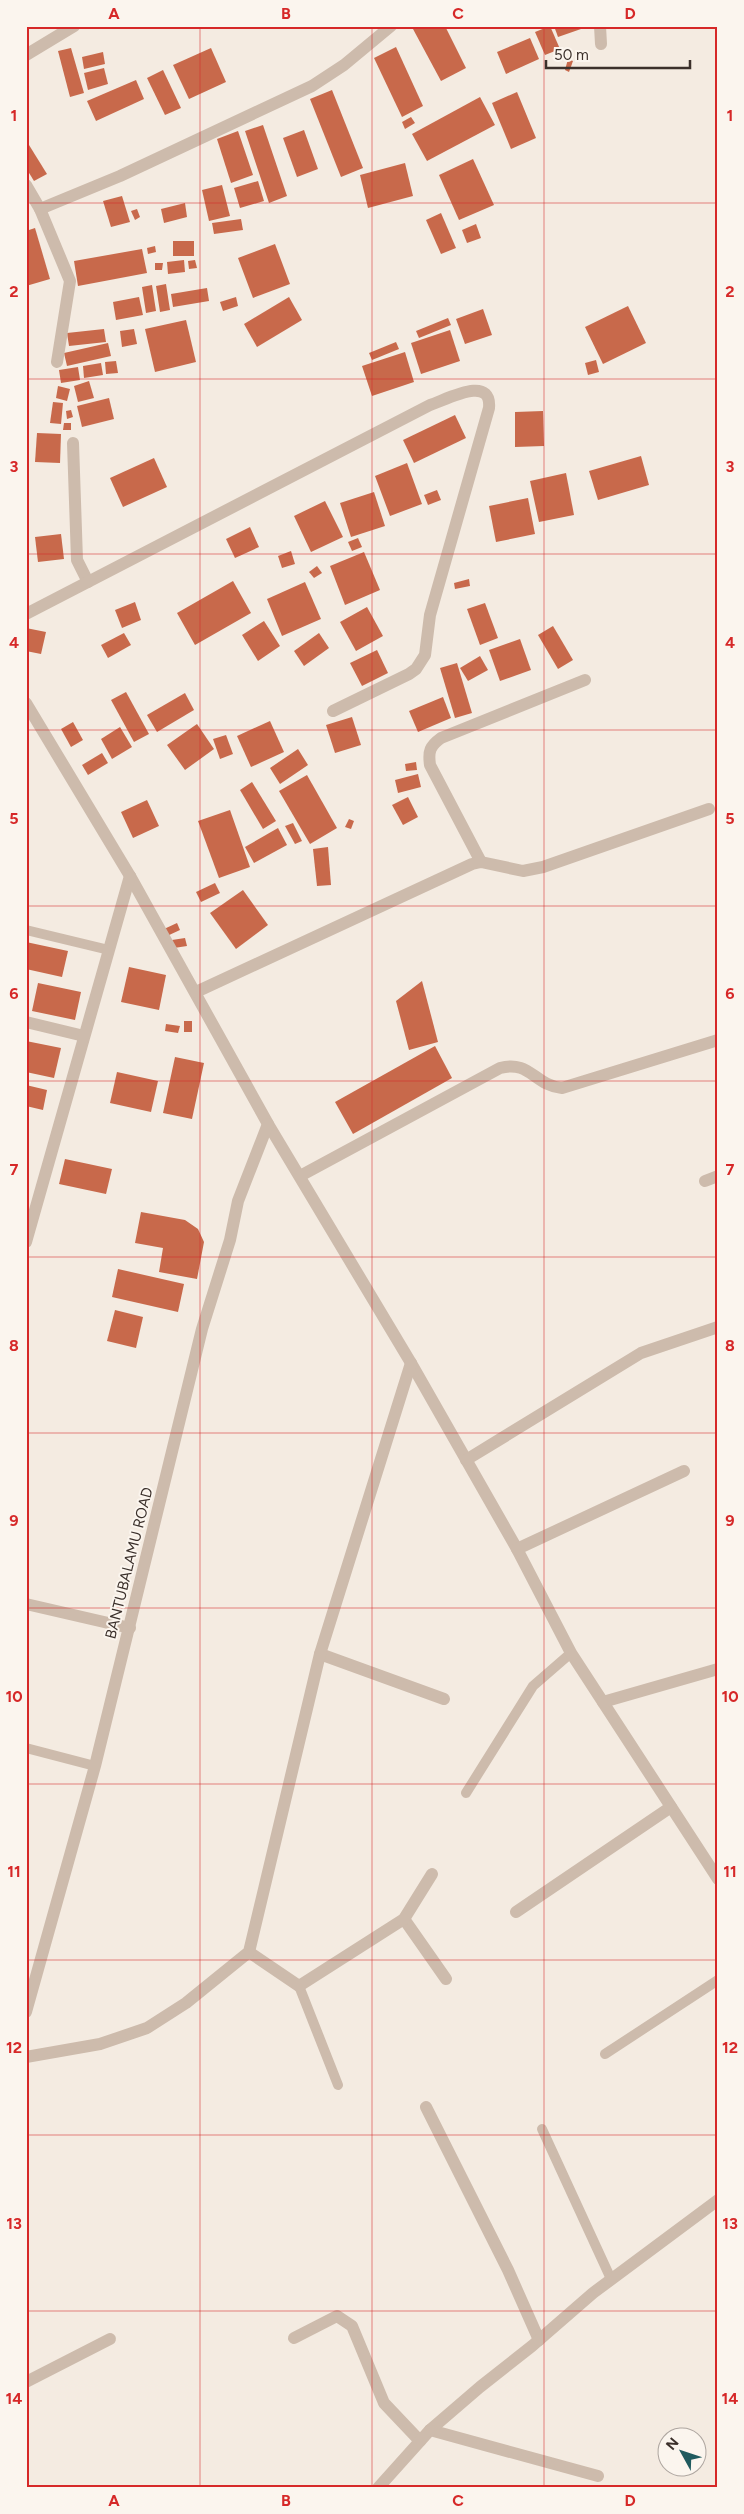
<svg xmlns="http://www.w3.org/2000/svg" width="744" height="2514" font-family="Figtree,sans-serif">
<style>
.building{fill:#c8694b}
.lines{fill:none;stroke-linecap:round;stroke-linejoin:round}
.lane{stroke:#cdbbac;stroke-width:10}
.street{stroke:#cdbbac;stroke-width:12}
.grid{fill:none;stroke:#d62828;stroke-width:1;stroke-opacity:0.55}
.labels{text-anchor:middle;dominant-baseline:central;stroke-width:4;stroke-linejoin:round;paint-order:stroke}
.street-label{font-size:15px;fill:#3b302b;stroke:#fbf5ee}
.neatline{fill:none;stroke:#d62828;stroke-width:2}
.grid-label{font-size:16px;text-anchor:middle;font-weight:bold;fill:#d62828}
</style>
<rect width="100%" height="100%" fill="#f4ebe1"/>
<!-- building -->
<g class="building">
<polygon points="418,26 445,26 466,68 441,81 413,29"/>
<polygon points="550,26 560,49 545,55 535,32"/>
<polygon points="554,26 580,26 581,29 558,37"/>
<polygon points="530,38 539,59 506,74 497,52"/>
<polygon points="396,47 423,106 402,117 374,58"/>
<polygon points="71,48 84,93 70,97 58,51"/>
<polygon points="211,48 226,82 189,99 173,65"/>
<polygon points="103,52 105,64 84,69 82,57"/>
<polygon points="568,59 573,61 569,72 565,70"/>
<polygon points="104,68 108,84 88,90 84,73"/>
<polygon points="163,70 181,108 165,115 147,78"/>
<polygon points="136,80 144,99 96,121 87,101"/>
<polygon points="332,90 363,168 341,177 310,99"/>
<polygon points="517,92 536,138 511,149 492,103"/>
<polygon points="480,97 495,125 427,161 412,134"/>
<polygon points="411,117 415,123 405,129 402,122"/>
<polygon points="263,125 287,196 269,203 245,131"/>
<polygon points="304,130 318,169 297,177 283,138"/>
<polygon points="238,131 253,175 231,183 217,139"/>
<polygon points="29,145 47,174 34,181 26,168 26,147"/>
<polygon points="473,159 494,205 459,220 439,175"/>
<polygon points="405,163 413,196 368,208 360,175"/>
<polygon points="258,181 264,201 240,208 234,188"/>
<polygon points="222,185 230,216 209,221 202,190"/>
<polygon points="122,196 130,222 111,227 103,201"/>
<polygon points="185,203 187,217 164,223 161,209"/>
<polygon points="137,209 140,217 135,220 131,211"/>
<polygon points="441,213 456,248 441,254 426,220"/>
<polygon points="241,219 243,230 214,234 212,223"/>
<polygon points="476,224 481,238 467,243 462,230"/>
<polygon points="35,228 50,279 26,286 26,231"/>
<rect x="173" y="241" width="21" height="15"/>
<polygon points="275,244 290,284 253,298 238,258"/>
<polygon points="155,246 156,252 148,254 147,248"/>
<polygon points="142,249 147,273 78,286 74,261"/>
<polygon points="184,260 185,272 168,274 167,262"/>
<polygon points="195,260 197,268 189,269 188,261"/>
<polygon points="155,263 163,263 162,270 155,270"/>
<polygon points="166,284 170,310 160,312 156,286"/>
<polygon points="152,285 156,311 146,313 142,287"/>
<polygon points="207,288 209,301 173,307 171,294"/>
<polygon points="139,297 143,315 116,320 113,302"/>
<polygon points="236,297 238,306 223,311 220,302"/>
<polygon points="289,297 302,320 257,347 244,324"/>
<polygon points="628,306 646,343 603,364 585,327"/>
<polygon points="483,309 492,335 465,344 456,319"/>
<polygon points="448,318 451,325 419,338 416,331"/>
<polygon points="186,320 196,362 155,372 145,329"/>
<polygon points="104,329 106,342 69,346 67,333"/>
<polygon points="134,329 137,344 122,347 120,331"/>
<polygon points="450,330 460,361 421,374 411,343"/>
<polygon points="396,342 399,349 372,360 369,353"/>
<polygon points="108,343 111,356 67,366 64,353"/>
<polygon points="405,352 414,382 372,396 362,366"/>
<polygon points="596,360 599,372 588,375 585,363"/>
<polygon points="116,361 118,373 106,374 105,362"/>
<polygon points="101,363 103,375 84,378 83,366"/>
<polygon points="78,367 80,380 61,383 59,370"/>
<polygon points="89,381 94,398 78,402 74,386"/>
<polygon points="58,386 70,389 67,401 56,398"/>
<polygon points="109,398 114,419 82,427 77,406"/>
<polygon points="53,402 63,403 61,424 50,423"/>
<polygon points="71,410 73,417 67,419 66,411"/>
<polygon points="543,411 544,446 515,447 515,412"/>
<polygon points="455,415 466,438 414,463 403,440"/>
<polygon points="64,423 71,423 71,430 63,430"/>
<polygon points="37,433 61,434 60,463 35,462"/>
<polygon points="641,456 649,485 598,500 589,471"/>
<polygon points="154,458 167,487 123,507 110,478"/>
<polygon points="407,463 422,504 390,516 375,476"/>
<polygon points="566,473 574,515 539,522 530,481"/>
<polygon points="437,490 441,500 428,505 424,495"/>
<polygon points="374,492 385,526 351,537 340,503"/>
<polygon points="528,498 535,534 496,542 489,506"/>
<polygon points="325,501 343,537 311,552 294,516"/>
<polygon points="250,527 259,547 235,558 226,539"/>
<polygon points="61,534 64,559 38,562 35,537"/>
<polygon points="358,538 362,547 352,551 348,542"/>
<polygon points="291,551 295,564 282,568 278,556"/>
<polygon points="364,552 380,590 345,605 330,566"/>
<polygon points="317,566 322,573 314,578 309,572"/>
<polygon points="469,579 470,586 455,589 454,583"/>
<polygon points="233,581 251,613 195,645 177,613"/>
<polygon points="305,582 321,619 282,636 267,599"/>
<polygon points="135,602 141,620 122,628 115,610"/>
<polygon points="485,603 498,638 480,645 467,609"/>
<polygon points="367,607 383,636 356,651 340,622"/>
<polygon points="264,621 280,646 258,661 242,635"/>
<polygon points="553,626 573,660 558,669 538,635"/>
<polygon points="26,628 46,632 41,654 26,651"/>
<polygon points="124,633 131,645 108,658 101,645"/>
<polygon points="319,633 329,648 304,666 294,651"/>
<polygon points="520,639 531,670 500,681 489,650"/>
<polygon points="377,650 388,673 362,686 350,663"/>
<polygon points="480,656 488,670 468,681 460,668"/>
<polygon points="457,663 472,713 455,718 440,668"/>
<polygon points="126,692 149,734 134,742 111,700"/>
<polygon points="185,693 194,710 157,732 147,715"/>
<polygon points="443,697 451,718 418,732 409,711"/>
<polygon points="352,717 361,745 335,753 326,725"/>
<polygon points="270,721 284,752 251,767 237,736"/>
<polygon points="73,722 83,740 71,747 61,729"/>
<polygon points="197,724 214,749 185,770 167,745"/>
<polygon points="120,727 132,747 112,759 101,739"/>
<polygon points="226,735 233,754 220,759 213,739"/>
<polygon points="298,749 308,765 280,784 270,768"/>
<polygon points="102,753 108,763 88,775 82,765"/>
<polygon points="416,762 417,770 406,771 405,764"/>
<polygon points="418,774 421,787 398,793 395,780"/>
<polygon points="307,775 337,828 310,844 279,791"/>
<polygon points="252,782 276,821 263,829 240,790"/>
<polygon points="408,797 418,817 403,825 392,805"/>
<polygon points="147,800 159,826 133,838 121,812"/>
<polygon points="230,810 250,867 219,878 198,821"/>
<polygon points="349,819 354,821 351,829 345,827"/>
<polygon points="293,823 302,841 295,844 285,826"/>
<polygon points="278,828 287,845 254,863 245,847"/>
<polygon points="328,847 331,885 317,886 313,849"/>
<polygon points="215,883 220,893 201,902 196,892"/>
<polygon points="243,890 268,925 236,949 210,913"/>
<polygon points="177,923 180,930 167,936 164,929"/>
<polygon points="185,938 187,946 174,948 172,940"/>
<polygon points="26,942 68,951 62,977 26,969"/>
<polygon points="129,967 166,975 159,1010 121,1002"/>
<polygon points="422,981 438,1042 409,1050 396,1001"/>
<polygon points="38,983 81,992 75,1020 32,1011"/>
<rect x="184" y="1021" width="8" height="11"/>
<polygon points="166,1024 180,1026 178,1033 165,1031"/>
<polygon points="26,1041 61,1048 54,1078 26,1072"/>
<polygon points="435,1046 452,1078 353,1134 335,1102"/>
<polygon points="175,1057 204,1063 192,1119 163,1113"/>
<polygon points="117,1072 158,1081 151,1112 110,1103"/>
<polygon points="26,1085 47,1090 43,1110 26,1106"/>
<polygon points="65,1159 112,1169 106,1194 59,1184"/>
<polygon points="141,1212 185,1220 198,1229 204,1242 197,1279 159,1272 163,1248 135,1243"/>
<polygon points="118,1269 184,1284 178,1312 112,1297"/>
<polygon points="115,1310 143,1317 136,1348 107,1341"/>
</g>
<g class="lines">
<!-- lane -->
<g class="lane">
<polyline points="26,930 109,950"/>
<polyline points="26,1748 95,1766"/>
<polyline points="466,1793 533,1686 571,1653"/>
<polyline points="299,1986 338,2085"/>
<polyline points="605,2054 718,1980"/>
<polyline points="542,2129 611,2279"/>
</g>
<!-- street -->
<g class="street">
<polyline points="600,26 601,44"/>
<polyline points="26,55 74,26"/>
<polyline points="26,185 40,209 70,281 57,362"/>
<polyline points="40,209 120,176 312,86 344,65 391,26"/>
<polyline points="73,443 77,560 88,582"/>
<path d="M26 614 430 405C446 400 492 374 489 408L430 615 425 655 416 669 409 674 333 711"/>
<polyline points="26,703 130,876 268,1124 411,1363 517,1549 571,1653 718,1879"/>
<path d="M481 862 430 765C428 751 430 746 441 738L585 680"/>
<polyline points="196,992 472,864 481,862 523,871 543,867 709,809"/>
<polyline points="26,1022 84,1036"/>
<path d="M300 1176 500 1068C530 1060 534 1085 562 1088L718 1040"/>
<polyline points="705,1181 718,1176"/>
<polyline points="26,1242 130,876"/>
<polyline points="466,1460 641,1353 718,1327"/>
<polyline points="517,1549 684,1471"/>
<polyline points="26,1604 130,1628"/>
<polyline points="320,1654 444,1699"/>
<polyline points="603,1702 718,1669"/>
<polyline points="516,1912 671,1807"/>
<polyline points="404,1919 446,1979"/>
<polyline points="249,1952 299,1986 404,1919 432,1874"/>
<polyline points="26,2012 95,1766 202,1329 230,1240 238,1201 268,1124"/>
<polyline points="26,2057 100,2044 147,2028 186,2003 249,1952 320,1654 411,1363"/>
<polyline points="426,2107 508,2270 539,2340"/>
<polyline points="294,2338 337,2316 352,2326 384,2403 420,2441"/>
<polyline points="26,2382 110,2339"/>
<polyline points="430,2430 598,2476"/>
<polyline points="378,2488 430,2430 480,2387 532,2346 593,2293 718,2200"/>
</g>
</g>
<!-- grid -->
<path class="grid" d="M200 26V2488M372 26V2488M544 26V2488M26 203H718M26 379H718M26 554H718M26 730H718M26 906H718M26 1081H718M26 1257H718M26 1433H718M26 1608H718M26 1784H718M26 1960H718M26 2135H718M26 2311H718"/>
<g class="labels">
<!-- street labels -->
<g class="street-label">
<text transform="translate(129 1563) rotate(-76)">BANTUBALAMU ROAD</text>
</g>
</g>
<!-- border -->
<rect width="744" height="2514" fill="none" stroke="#fbf5ee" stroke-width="55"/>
<!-- north arrow -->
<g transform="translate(682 2452) rotate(310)"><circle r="24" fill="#fbf5ee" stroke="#aea6a0"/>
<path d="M0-4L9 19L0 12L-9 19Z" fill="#1f5a5e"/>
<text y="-8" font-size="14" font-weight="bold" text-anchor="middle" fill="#3b302b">N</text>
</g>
<!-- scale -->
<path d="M546 60v8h144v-8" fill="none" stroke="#3b302b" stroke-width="2.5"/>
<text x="554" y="60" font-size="15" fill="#3b302b" stroke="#fbf5ee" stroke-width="4" paint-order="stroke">50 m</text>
<rect x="28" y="28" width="688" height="2458" class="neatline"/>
<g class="grid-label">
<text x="114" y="19">A</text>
<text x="286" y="19">B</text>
<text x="458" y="19">C</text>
<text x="630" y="19">D</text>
<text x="14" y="121">1</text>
<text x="730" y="121">1</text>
<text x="14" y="297">2</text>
<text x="730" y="297">2</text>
<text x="14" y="472">3</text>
<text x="730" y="472">3</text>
<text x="14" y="648">4</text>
<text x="730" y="648">4</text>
<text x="14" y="824">5</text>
<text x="730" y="824">5</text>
<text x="14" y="999">6</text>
<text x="730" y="999">6</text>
<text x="14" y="1175">7</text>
<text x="730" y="1175">7</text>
<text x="14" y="1351">8</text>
<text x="730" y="1351">8</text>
<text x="14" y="1526">9</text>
<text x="730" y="1526">9</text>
<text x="14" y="1702">10</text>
<text x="730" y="1702">10</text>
<text x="14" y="1877">11</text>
<text x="730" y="1877">11</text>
<text x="14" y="2053">12</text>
<text x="730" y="2053">12</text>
<text x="14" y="2229">13</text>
<text x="730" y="2229">13</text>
<text x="14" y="2404">14</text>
<text x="730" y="2404">14</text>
<text x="114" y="2506">A</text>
<text x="286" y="2506">B</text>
<text x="458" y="2506">C</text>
<text x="630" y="2506">D</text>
</g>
</svg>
